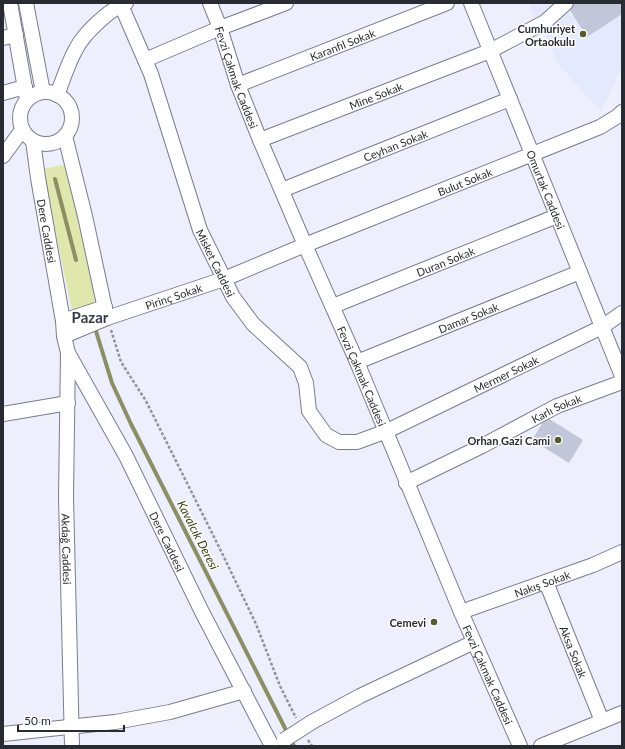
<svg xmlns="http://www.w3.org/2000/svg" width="625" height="749" font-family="Lato,sans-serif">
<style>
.built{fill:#e4e9fe}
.green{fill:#e0e7ac}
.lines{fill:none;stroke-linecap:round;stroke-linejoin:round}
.stream{stroke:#8a8f64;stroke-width:4}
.building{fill:#c2c6d9}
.minor-casing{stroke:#797d8e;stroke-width:16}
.path{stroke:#90929c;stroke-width:2.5;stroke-dasharray:3 2;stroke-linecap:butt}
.minor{stroke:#fff;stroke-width:14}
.minor-bridge-casing{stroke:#797d8e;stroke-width:16;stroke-linecap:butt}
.minor-bridge{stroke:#fff;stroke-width:14}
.poi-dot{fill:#575b29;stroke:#fefefe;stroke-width:1.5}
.labels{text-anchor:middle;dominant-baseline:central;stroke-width:3;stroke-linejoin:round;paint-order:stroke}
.poi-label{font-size:11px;font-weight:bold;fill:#292b32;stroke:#fefefe;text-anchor:end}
.street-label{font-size:11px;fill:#292b32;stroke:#fefefe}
.water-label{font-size:12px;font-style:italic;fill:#3f4210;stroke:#fefefe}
.district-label{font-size:15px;font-weight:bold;fill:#363948;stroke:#fefefe}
</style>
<rect width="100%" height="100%" fill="#edf0fc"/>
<!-- built -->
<polygon class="built" points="528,3 622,3 622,67 601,112 559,65"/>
<!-- green -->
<polygon class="green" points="67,164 97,306 72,311 42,169"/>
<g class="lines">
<!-- stream -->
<g class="stream">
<polyline points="55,179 76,260"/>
<polyline points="95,328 112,383 131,424 294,746"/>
</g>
</g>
<!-- building -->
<g class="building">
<polygon points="575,3 622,3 622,14 587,37 568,7"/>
<polygon points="546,417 583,440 569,463 532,440"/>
</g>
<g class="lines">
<defs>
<g id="minor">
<polyline points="10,3 27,100"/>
<polyline points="26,3 43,92"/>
<path id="s1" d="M210 3 220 28 238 85 260 140 305 245 357 362 461 612 520 746"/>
<path id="s2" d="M471 3 622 376"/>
<path id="s3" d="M121 5 151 74 200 230 233 297 253 324 300 367 306 383 309 411 326 435 339 442H357L387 431 602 327 622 313"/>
<polyline points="3,38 16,35"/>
<polyline points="145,60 220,28 286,3"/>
<path id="s4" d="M238 85 447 3"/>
<circle cx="46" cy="118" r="26"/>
<polyline points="3,93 25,87"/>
<path d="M57 95C63 80 68 63 76 49 84 33 110 9 126 3"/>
<path id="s5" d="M260 140 490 51 545 22 566 3"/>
<path id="s6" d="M33 141 38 178 63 321 64 336 68 353 126 456 202 612 272 746"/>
<polyline points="3,156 22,130"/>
<path id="s7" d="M282 190 510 99"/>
<path id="s8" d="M333 306 557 216"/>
<path id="s9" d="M107 318 224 279 305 245 600 127 618 116 622 112"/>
<polyline points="63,321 105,307"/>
<polyline points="64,336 107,318 85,216 65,136"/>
<path id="s10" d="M68 353 66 497 72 746"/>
<path id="s11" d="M357 362 580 272"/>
<polyline points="3,414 68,403"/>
<path id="s12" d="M406 483 482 446 557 406 622 382"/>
<path id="s13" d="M546 582 602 721"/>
<path id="s14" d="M461 612 593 565 622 552"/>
<polyline points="312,722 360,696 474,642"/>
<polyline points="3,734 115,722 170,712 244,691"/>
<polyline points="541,746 622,713"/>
</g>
</defs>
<!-- minor casing -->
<use href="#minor" class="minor-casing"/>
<!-- path -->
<g class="path">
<polyline points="111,330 121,362 146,401 222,553 256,624 280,686 296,718"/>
<polyline points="308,740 312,746"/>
</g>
<!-- minor -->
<use href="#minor" class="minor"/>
<defs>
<polyline id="minor-bridge" points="284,740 312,722"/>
</defs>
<!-- minor-bridge casing -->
<use href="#minor-bridge" class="minor-bridge-casing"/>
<!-- minor-bridge -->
<use href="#minor-bridge" class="minor-bridge"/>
</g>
<!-- markers -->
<g class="poi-dot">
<circle cx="583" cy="34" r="4"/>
<circle cx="558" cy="440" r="4"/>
<circle cx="434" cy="622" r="4"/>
</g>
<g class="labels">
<!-- poi labels -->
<g class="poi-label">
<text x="575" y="28">Cumhuriyet<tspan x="575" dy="13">Ortaokulu</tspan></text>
<text x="550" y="440">Orhan Gazi Cami</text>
<text x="426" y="622">Cemevi</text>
</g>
<!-- street labels -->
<g class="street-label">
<text stroke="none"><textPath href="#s4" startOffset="112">Karanfil Sokak</textPath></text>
<text stroke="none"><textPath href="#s1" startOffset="79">Fevzi Çakmak Caddesi</textPath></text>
<text stroke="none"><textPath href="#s5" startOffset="124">Mine Sokak</textPath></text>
<text stroke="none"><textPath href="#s7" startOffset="122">Ceyhan Sokak</textPath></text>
<text stroke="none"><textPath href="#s9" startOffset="383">Bulut Sokak</textPath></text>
<text stroke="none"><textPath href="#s2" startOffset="201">Omurtak Caddesi</textPath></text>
<text stroke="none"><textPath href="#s6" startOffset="91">Dere Caddesi</textPath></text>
<text stroke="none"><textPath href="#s8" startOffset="121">Duran Sokak</textPath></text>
<text stroke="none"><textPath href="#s3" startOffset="275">Misket Caddesi</textPath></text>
<text stroke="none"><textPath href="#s9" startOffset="70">Pirinç Sokak</textPath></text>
<text stroke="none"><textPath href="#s11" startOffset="120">Damar Sokak</textPath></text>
<text stroke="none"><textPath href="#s3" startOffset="682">Mermer Sokak</textPath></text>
<text stroke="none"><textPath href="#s1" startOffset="403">Fevzi Çakmak Caddesi</textPath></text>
<text stroke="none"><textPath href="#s12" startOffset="168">Karlı Sokak</textPath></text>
<text stroke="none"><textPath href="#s6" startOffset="428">Dere Caddesi</textPath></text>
<text stroke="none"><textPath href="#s10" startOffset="196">Akdağ Caddesi</textPath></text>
<text stroke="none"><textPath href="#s14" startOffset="86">Nakış Sokak</textPath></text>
<text stroke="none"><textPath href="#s13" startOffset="75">Aksa Sokak</textPath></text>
<text stroke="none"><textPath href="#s1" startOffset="727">Fevzi Çakmak Caddesi</textPath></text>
</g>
<!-- water labels -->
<g class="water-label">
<text transform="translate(198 535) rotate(63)">Kavalcık Deresi</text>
</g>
<!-- district labels -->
<g class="district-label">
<text x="90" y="317">Pazar</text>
</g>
</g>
<!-- border -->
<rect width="625" height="749" fill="none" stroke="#292b32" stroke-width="8"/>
<!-- scale -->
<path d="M18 725v6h106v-6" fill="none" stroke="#292b32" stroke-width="2"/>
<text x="24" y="725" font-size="12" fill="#292b32" stroke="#fefefe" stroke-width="3" paint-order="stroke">50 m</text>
</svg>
